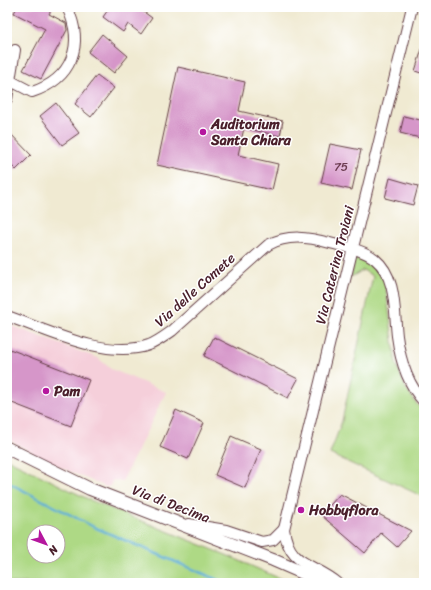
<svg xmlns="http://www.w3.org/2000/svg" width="431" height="590" font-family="Sriracha,sans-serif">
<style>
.built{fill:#f5cfda}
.green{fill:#aed985;stroke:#7c7c58;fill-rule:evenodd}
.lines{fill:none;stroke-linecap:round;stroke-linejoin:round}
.stream{stroke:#5dafd8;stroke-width:2.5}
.building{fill:#d696c9}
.minor-casing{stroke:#633d44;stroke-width:12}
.tertiary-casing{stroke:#633d44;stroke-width:14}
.minor{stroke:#fff;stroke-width:10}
.tertiary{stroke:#fff;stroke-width:12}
.poi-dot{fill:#b5179e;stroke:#fff;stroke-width:1.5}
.labels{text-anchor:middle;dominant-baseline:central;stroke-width:3;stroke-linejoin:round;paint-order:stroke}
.number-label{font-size:12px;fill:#6d3d52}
.poi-label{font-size:14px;font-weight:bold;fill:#4a1f2b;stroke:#fff;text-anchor:start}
.street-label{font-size:14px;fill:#4a1f2b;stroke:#fff}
</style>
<rect width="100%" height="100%" fill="#fff"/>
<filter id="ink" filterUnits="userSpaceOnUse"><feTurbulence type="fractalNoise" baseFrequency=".025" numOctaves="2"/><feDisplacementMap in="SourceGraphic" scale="8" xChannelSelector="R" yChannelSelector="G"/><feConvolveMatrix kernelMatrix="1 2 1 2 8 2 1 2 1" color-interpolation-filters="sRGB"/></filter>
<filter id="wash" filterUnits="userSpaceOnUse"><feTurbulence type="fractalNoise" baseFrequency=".012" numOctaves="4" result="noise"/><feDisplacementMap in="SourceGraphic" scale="16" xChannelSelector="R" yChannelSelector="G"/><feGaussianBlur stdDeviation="0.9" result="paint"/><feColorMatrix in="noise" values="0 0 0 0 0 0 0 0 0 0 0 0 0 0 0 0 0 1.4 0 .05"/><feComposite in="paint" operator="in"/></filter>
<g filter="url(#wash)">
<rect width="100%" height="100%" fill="#f0ead2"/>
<!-- built -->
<polygon class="built" points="7,324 98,358 111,369 166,392 122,482 113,480 110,486 106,487 57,466 7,439"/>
<!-- green -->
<g class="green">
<polygon points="355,258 371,262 385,281 396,364 406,389 424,414 424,497 330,454 342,421 373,276 363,270 351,277"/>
<path d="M7 459 90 500 231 557 290 583H7ZM34 532H58V556H34Z"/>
</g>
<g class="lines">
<!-- stream -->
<polyline class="stream" points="7,482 94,527 225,583"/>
</g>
<g id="blocks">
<!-- building -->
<g class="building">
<polygon points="17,7 53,7 49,14 66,23 67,30 41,79 23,70 45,29 14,13"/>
<polygon points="110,7 137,7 152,18 141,34 128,24 123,32 103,17"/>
<polygon points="102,34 128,56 114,73 88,52"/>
<polygon points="423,46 424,46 424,74 415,71"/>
<polygon points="178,67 245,82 239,111 283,121 280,136 244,128 238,155 278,164 272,190 157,165"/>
<polygon points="97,75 114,88 91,117 75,104"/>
<polygon points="56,103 79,133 62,145 40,116"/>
<polygon points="404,116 424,121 424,139 400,133"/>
<polygon points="7,130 31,155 16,170 7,161"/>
<polygon points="330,144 361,150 352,190 321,183"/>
<polygon points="390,178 418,186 413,205 385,198"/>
<polygon points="214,337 298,379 288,398 204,356"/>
<polygon points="7,348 89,380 71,426 7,401"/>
<polygon points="176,410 204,423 188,459 160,447"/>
<polygon points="231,436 261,449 245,488 215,475"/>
<polygon points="340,494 411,531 397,547 381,533 365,553 321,515"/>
</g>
</g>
</g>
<g filter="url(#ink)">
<use href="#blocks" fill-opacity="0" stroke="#633d44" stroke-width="1"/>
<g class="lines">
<defs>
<g id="minor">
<path d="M11 81 32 92C72 79 85 45 67 7"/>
<polyline points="7,99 15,50"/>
<path d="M7 316C47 330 106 360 149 345 157 342 165 336 172 331L268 245C288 234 308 237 330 243 345 247 362 249 375 259 397 277 394 311 397 336 400 359 408 385 424 402"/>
<polyline points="189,524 226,530 262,542 273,540 284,529"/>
<path d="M338 583C313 562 289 567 284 529L412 7"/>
</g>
<polyline id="tertiary" points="7,448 90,489 273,560 326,583"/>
</defs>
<!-- minor casing -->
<use href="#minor" class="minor-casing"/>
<!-- tertiary casing -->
<use href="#tertiary" class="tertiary-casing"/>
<!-- minor -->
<use href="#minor" class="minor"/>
<!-- tertiary -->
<use href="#tertiary" class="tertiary"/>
</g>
</g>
<!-- markers -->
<g class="poi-dot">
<circle cx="203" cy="132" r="4"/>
<circle cx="46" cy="391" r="4"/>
<circle cx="301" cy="510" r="4"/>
</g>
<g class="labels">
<!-- number labels -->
<g class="number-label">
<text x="341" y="167">75</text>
</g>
<!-- poi labels -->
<g class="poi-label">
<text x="211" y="124">Auditorium<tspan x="211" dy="16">Santa Chiara</tspan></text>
<text x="54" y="391">Pam</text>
<text x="309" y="510">Hobbyflora</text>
</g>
<!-- street labels -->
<g class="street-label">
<text transform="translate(335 265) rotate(-76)">Via Caterina Troiani</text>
<text transform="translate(195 290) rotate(-42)">Via delle Comete</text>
<text transform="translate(171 504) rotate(21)">Via di Decima</text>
</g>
</g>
<!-- margin -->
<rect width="431" height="590" fill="none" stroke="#fff" stroke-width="24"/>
<!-- north arrow -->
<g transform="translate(46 544) rotate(131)"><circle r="19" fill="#ffffff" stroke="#b7a5aa"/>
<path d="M0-3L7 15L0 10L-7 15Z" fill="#b5179e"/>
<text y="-6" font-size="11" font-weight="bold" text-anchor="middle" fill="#4a1f2b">N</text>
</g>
</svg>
